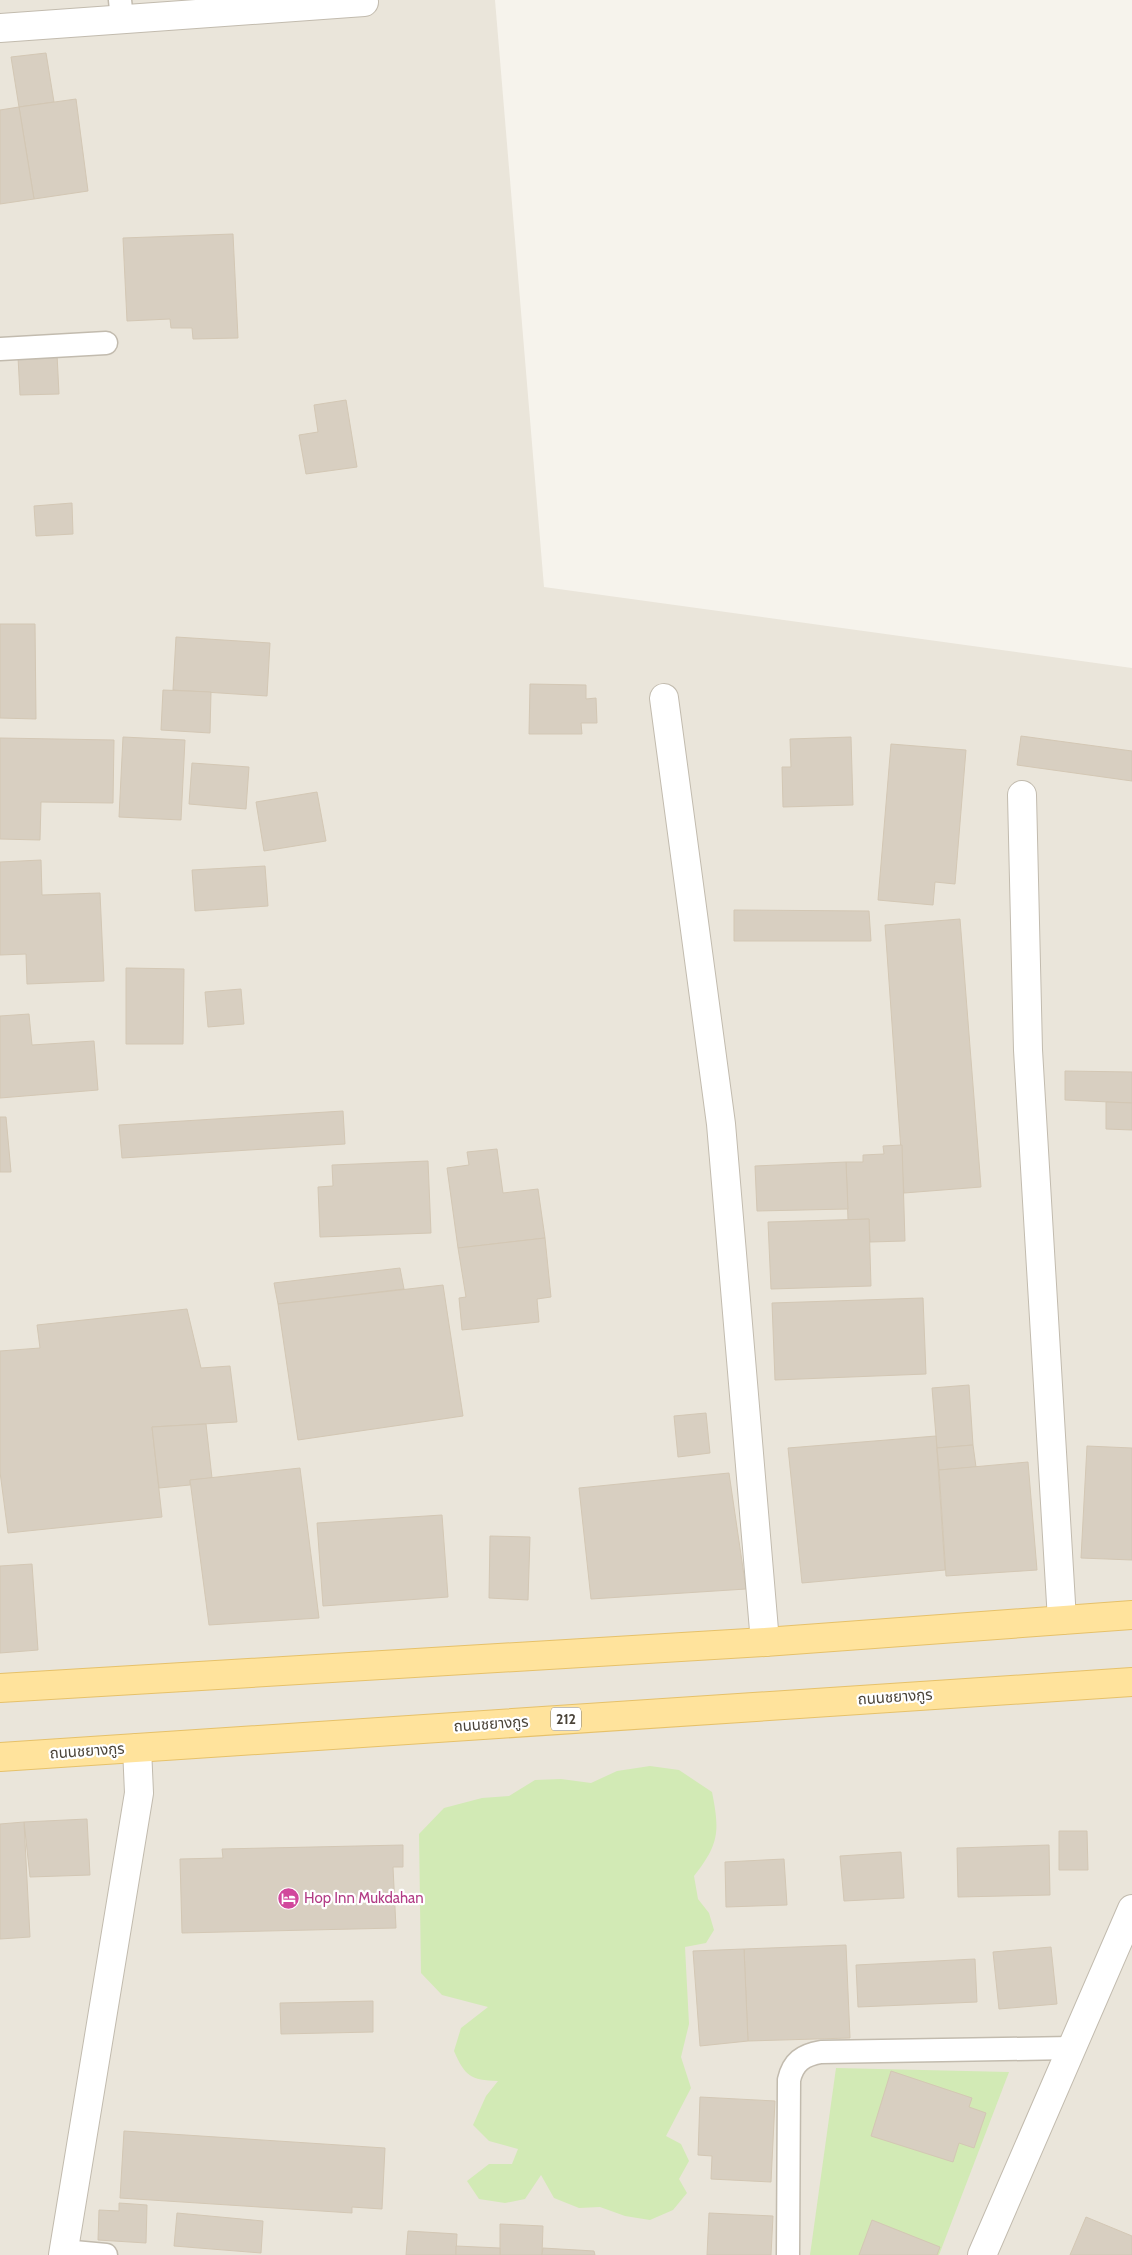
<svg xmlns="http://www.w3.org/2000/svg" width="1132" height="2255" font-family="Cabin,'Noto Sans Thai',sans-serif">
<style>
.residential{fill:#eae5da}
.green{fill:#d2eab5}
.building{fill:#d8cfc1;stroke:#d3c7b4}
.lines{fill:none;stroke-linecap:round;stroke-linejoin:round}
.lane-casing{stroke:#c2bbae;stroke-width:25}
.street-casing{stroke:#c2bbae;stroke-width:30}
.primary-casing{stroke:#e6c16a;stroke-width:30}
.lane{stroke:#fff;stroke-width:22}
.street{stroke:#fff;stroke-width:28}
.primary{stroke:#ffe39c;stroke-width:28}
.labels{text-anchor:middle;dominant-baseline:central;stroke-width:4.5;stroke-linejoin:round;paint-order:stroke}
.shield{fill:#fff;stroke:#817c74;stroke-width:1}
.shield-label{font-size:14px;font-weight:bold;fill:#4b4439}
.street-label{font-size:15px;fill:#4b4439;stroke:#fff}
.hotel-label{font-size:15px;fill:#b23c85;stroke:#fff;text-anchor:start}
</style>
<rect width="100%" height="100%" fill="#f6f3ec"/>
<!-- residential -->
<polygon class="residential" points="0,0 495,0 544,587 1132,668 1132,2255 0,2255"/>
<!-- green -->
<g class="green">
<path d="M650 1766 679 1770 712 1792C720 1832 719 1844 694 1876L698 1899 709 1913 714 1930 706 1943 685 1947 689 2024 681 2057 691 2088 666 2136 681 2144 689 2161 679 2179 687 2193 673 2210 650 2220 625 2216 600 2207 579 2208 554 2198 541 2175 525 2199 505 2203 479 2199 467 2181 489 2164H512L518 2149 489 2141 473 2125 486 2096 498 2081C470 2080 465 2076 454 2051L461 2028 488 2007 442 1995 421 1973 419 1834 444 1808 482 1798 509 1796 535 1780 561 1779 591 1783 617 1771Z"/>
<polygon points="836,2068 1009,2072 939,2255 810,2255"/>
</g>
<!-- building -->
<g class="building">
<polygon points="46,53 54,102 19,107 11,57"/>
<polygon points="76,99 88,191 34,199 19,107"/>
<polygon points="19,107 34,199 0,204 0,110"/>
<polygon points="233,234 238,338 193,339 192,328 171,328 170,319 127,321 123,238"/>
<polygon points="57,354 59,394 20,395 18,357"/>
<polygon points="346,400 357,467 306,474 299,435 318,432 314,405"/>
<polygon points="72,503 73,534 36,536 34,506"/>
<polygon points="0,624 35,624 36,719 0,718"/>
<polygon points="176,637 270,643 267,696 173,690"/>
<polygon points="530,684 586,685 586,699 596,698 597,723 581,723 582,734 529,734"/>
<polygon points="163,690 211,692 210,733 161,730"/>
<polygon points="1021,736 1132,751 1132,781 1017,765"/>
<polygon points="123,737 185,740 181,820 119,817"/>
<polygon points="851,737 853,805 783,807 782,767 791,767 790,739"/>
<polygon points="0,738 114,740 113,803 41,802 40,840 0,839"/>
<polygon points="891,744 966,750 955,884 935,882 933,905 878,900"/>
<polygon points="192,763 249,767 246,809 189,804"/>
<polygon points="317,792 326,841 264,851 256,802"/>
<polygon points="41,860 42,895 100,893 104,981 27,984 26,954 0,955 0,862"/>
<polygon points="265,866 268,906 195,911 192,870"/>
<polygon points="734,910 869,911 871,941 734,941"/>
<polygon points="960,919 981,1187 904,1193 885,925"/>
<polygon points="126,968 184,969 183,1044 126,1044"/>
<polygon points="241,989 244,1024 208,1027 205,992"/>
<polygon points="29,1014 32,1045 94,1041 98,1090 0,1098 0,1016"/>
<polygon points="1065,1071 1132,1072 1132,1103 1065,1100"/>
<polygon points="1106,1102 1132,1103 1132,1130 1106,1129"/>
<polygon points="343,1111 345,1144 122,1158 119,1125"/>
<polygon points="0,1117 6,1117 11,1172 0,1172"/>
<polygon points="902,1145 905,1241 870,1242 869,1219 848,1220 846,1162 863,1162 863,1155 884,1154 883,1146"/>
<polygon points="497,1149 503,1193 538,1189 545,1238 458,1248 447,1168 469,1165 467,1152"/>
<polygon points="428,1161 431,1233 320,1237 318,1187 333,1186 332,1165"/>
<polygon points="846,1162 848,1209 757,1211 755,1166"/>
<polygon points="869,1219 871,1286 771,1289 768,1222"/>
<polygon points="545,1238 551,1297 537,1299 539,1322 462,1330 459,1298 466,1297 458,1248"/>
<polygon points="400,1268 404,1289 278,1304 274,1283"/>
<polygon points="443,1285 463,1416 298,1440 278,1304"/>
<polygon points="923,1298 926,1374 775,1380 772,1303"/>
<polygon points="187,1309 201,1368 230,1366 237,1422 152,1427 162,1517 8,1533 0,1472 0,1351 40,1348 37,1325"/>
<polygon points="969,1385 973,1445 937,1448 932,1388"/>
<polygon points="706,1413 710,1453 678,1457 674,1416"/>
<polygon points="206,1424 212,1478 190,1480 190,1485 159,1488 152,1427"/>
<polygon points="936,1436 945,1570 802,1583 788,1448"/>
<polygon points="973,1445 976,1467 939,1470 937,1448"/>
<polygon points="1087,1446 1132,1448 1132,1560 1081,1558"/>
<polygon points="1028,1462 1037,1570 946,1576 939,1470"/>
<polygon points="300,1468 319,1618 209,1625 190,1480"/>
<polygon points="729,1473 746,1589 591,1599 579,1488"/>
<polygon points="442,1515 448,1597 323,1606 317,1523"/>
<polygon points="490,1536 530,1537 528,1600 489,1598"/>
<polygon points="32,1564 38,1650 0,1653 0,1566"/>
<polygon points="87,1819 90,1875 30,1877 24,1822"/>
<polygon points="24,1822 30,1937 0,1939 0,1824"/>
<polygon points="1059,1831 1087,1831 1088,1870 1059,1870"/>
<polygon points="403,1845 403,1867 393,1867 396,1928 182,1933 180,1859 223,1858 222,1849"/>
<polygon points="1049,1845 1050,1895 958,1897 957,1848"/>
<polygon points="901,1852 904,1898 844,1901 840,1856"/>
<polygon points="784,1859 787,1905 726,1907 725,1862"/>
<polygon points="846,1945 850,2038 748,2041 744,1949"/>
<polygon points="1051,1947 1057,2004 999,2009 993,1952"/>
<polygon points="744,1949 748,2041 700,2046 693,1951"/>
<polygon points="975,1959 977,2002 858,2007 856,1965"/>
<polygon points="373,2001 373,2032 281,2034 280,2003"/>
<polygon points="891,2071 972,2098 969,2107 986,2113 974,2148 959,2143 953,2162 871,2136"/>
<polygon points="700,2097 775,2101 771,2182 711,2179 712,2156 698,2155"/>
<polygon points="124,2131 385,2148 382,2209 352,2207 352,2213 120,2198"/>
<polygon points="119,2203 147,2205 146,2243 98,2240 99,2210 119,2211"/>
<polygon points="177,2213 263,2221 261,2253 174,2246"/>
<polygon points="709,2213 773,2216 771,2255 707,2255"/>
<polygon points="1086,2217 1132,2236 1132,2255 1070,2255"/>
<polygon points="872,2220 940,2247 937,2255 859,2255"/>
<polygon points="500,2224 543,2226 542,2255 500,2255"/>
<polygon points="408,2231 457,2234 456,2255 406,2255"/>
<polygon points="456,2246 500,2248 500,2255 456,2255"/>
<polygon points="543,2248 594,2251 595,2255 542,2255"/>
</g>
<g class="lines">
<defs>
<g id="lane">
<polyline points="120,0 122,19"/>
<polyline points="0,349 106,343"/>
<polyline points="63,2251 106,2255"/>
<path d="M788 2255 789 2080C793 2062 803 2055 821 2052L1071 2048"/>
</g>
<g id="street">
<polyline points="0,28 364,2"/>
<polyline points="664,698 721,1124 765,1642"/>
<polyline points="1022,795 1028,1050 1062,1620"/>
<polyline points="63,2255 139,1793 137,1748"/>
<polyline points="982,2255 1132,1909"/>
</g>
<g id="primary">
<polyline points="0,1688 765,1642 1132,1615"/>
<polyline points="0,1757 1132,1682"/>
</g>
</defs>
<!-- lane casing -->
<use href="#lane" class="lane-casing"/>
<!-- street casing -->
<use href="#street" class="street-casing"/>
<!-- primary casing -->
<use href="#primary" class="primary-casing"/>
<!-- lane -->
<use href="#lane" class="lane"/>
<!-- street -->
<use href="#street" class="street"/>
<!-- primary -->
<use href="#primary" class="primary"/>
</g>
<!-- icons -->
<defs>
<symbol id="hotel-disc" viewBox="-11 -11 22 22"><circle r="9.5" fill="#d1479c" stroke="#fff"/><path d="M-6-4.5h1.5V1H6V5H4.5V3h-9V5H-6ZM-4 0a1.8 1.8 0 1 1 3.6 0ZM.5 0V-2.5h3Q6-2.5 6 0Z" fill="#fff"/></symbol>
</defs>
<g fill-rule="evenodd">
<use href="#hotel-disc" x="276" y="1886" width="25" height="25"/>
</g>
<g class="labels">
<!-- shield labels -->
<rect class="shield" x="551" y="1707.5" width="30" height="23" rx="4"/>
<g class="shield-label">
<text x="566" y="1719">212</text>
</g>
<!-- street labels -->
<g class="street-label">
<text transform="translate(895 1697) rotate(-4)">ถนนชยางกูร</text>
<text transform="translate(491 1724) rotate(-4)">ถนนชยางกูร</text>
<text transform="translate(87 1751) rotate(-4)">ถนนชยางกูร</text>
</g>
<!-- hotel labels -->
<g class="hotel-label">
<text x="304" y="1898">Hop Inn Mukdahan</text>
</g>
</g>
</svg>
